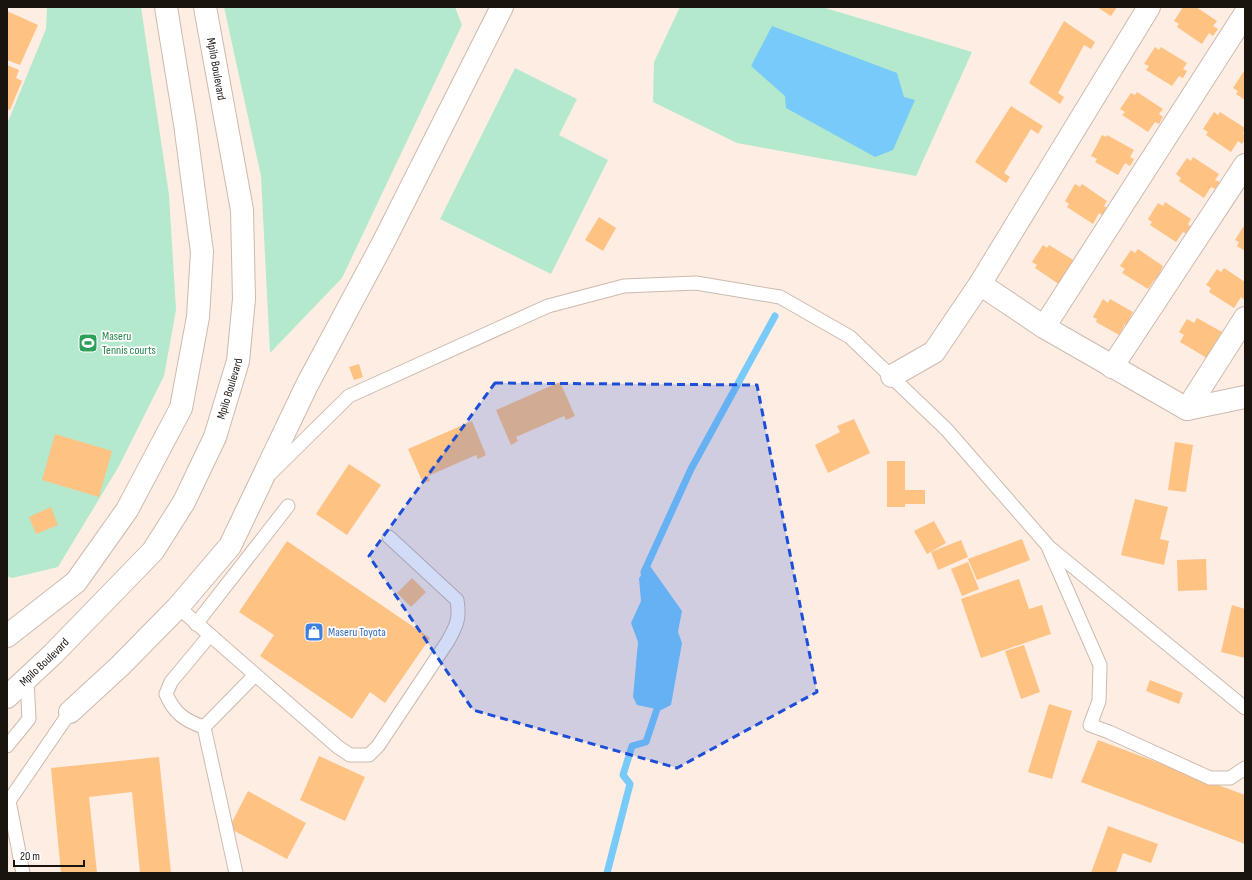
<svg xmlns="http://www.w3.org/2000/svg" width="1252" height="880" font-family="'Sofia Sans Condensed',sans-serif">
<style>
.green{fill:#b5e9ce}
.water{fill:#78cafa}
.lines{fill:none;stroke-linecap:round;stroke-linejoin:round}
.stream{stroke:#78cafa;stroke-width:7}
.building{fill:#fec283}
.lane-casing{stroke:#cdbaae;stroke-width:15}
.street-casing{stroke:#cdbaae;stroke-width:24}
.highway-casing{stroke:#cdbaae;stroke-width:24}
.lane{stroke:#fff;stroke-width:13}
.street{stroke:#fff;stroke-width:22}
.highway{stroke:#fff;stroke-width:22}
.marked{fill:#1d4ed8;fill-opacity:0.2;stroke:#1d4ed8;stroke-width:3;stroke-dasharray:8 5;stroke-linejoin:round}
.labels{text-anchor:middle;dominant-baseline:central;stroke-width:3.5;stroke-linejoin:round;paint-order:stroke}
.street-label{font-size:12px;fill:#1a140f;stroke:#fff}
.leisure-label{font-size:12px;fill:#27864d;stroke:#fff;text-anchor:start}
.shop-label{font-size:12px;fill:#366cbe;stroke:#fff;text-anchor:start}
</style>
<rect width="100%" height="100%" fill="#fdede3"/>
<!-- green -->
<g class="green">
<polygon points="47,7 141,7 169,195 176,310 164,376 119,466 58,567 12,578 7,576 7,124 46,29"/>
<polygon points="224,7 455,7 462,25 342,278 270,353 261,176"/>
<polygon points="680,7 822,7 972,52 916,176 737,143 653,102 654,62"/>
<polygon points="515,68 577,99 559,135 608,160 551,274 440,219"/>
</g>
<!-- water -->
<g class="water">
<polygon points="772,26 897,73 904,97 915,100 893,150 875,157 786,108 785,96 751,66"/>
<polygon points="650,566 682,611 678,632 682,643 671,705 661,710 637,705 633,697 638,642 631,623 641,601 639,578"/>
</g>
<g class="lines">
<!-- stream -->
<g class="stream">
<polyline points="645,580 644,572 691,469 775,316"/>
<polyline points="607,873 630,784 623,775 632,746 646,742 657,709 656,700"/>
</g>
</g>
<!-- building -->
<g class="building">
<polygon points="1097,7 1117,7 1111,16"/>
<polygon points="1183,7 1196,7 1217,21 1213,26 1218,29 1213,36 1209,33 1202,44 1177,27 1179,24 1174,21"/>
<polygon points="7,11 38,25 20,65 7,60"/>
<polygon points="1064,21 1095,42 1091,49 1084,45 1058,93 1064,97 1060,104 1029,83"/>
<polygon points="1155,47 1159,50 1161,47 1187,63 1183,69 1187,71 1183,78 1179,76 1172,86 1146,70 1149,66 1144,64"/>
<polygon points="7,65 19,70 16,78 22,81 10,110 7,109"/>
<polygon points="1244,71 1245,72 1245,100 1236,94 1238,91 1233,88"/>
<polygon points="1137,92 1163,109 1159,114 1163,117 1159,124 1155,122 1148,132 1122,115 1125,112 1120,109 1131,93 1135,95"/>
<polygon points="1011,106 1043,126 1038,134 1031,129 1004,173 1010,177 1006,183 975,162"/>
<polygon points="1214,112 1218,115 1220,112 1245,128 1243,134 1245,136 1245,139 1242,144 1238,141 1231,152 1206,135 1208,132 1203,129"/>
<polygon points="1102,135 1106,137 1107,135 1134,150 1130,157 1134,159 1130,166 1125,163 1118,175 1095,162 1097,159 1091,156"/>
<polygon points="1193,157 1219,174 1215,180 1220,182 1215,189 1211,187 1204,198 1179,181 1181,178 1176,174 1187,158 1191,161"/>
<polygon points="1075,184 1080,187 1082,184 1107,201 1104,206 1108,209 1103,216 1099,213 1093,224 1067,207 1069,204 1065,201"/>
<polygon points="1165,202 1191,219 1188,224 1191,227 1187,234 1183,232 1176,242 1150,225 1152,222 1148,219 1158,203 1163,206"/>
<polygon points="599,217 616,228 603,251 585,240"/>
<polygon points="1245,224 1245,251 1237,246 1239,242 1235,240"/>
<polygon points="1043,245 1047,248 1049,245 1075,261 1060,285 1035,268 1037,265 1032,262"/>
<polygon points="1138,249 1163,266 1160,272 1164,274 1159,281 1155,279 1148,289 1122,273 1125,269 1120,266 1131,250 1135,253"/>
<polygon points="1224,268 1245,282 1245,300 1241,297 1234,308 1209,292 1211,288 1206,285 1217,269 1221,272"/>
<polygon points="1103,299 1108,303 1110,299 1133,312 1130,317 1134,319 1130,326 1125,324 1119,335 1096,322 1097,319 1093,317"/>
<polygon points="1197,318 1222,332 1207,358 1180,342 1184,335 1179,332 1187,319 1194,323"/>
<polygon points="359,364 363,377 354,380 349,367"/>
<polygon points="560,382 575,416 566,420 564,416 516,437 518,441 511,445 496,410"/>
<polygon points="854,419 870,453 828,473 815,445 840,432 837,426"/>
<polygon points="472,421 486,455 478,459 476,455 428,476 430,481 423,483 408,449"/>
<polygon points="55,434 112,451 99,497 42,480"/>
<polygon points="1175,442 1193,445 1186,492 1168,490"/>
<polygon points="887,461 905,461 905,490 925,490 925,504 905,504 905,507 887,507"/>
<polygon points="349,464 381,485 347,535 316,514"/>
<polygon points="1135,499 1168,507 1160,539 1169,541 1164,565 1121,555"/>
<polygon points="51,507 58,525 36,534 29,517"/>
<polygon points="934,521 946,543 927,554 914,531"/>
<polygon points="1022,539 1030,560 977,580 968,559"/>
<polygon points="961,540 968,557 938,570 931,552"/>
<polygon points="287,541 430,638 385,703 370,692 352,719 260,656 274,635 239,612"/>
<polygon points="1206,559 1207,590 1178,591 1177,560"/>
<polygon points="968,562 979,589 962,596 951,569"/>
<polygon points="412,578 426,592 411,607 397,593"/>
<polygon points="1019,579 1029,609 1042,605 1051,634 981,658 961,599"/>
<polygon points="1232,605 1245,609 1245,658 1221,652"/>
<polygon points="1024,645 1040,692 1021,699 1005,651"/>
<polygon points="1150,680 1183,693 1179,704 1146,691"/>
<polygon points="1049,704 1072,711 1052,779 1028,772"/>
<polygon points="1098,740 1245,795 1245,844 1081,782"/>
<polygon points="319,756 365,777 345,821 300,800"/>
<polygon points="159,757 171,873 140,873 132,792 89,797 97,873 61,873 51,768"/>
<polygon points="248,791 306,823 287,859 229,828"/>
<polygon points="1108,826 1158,844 1151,863 1123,853 1116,873 1091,873"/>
</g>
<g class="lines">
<defs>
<g id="lane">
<polyline points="271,473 349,396 548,306 624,286 696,283 780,297 850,337 947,430 1049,547 1245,708"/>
<polyline points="1049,549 1100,665 1099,701 1090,725 1109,732 1210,778 1230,778 1245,768"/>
<path d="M178 607 338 747 350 755H369L378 746 448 641C457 625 460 618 457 600L389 537"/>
<polyline points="196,624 288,506"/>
<path d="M210 635 171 682 166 694C174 713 185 721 204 727L255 675"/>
<polyline points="204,727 236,873"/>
<polyline points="7,746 29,719 27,679"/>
<polyline points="23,873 9,801 70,712"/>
</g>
<g id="street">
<polyline points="980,284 1149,7"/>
<polyline points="1044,327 1245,14"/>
<polyline points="1112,367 1245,165"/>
<polyline points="892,376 934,352 980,284 1044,327 1187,409 1245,397"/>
<polyline points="1187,409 1245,318"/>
<polyline points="70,712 120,666 178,607 230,546 307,385 383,243 502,7"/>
</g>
<g id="highway">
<polyline points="7,636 76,582 127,510 181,408 198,317 202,252 185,124 166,7"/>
<path id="s1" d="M7 697 53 654 153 551 184 502 215 437 238 361 244 299 242 210 205 7"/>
</g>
</defs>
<!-- lane casing -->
<use href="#lane" class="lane-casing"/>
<!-- street casing -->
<use href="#street" class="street-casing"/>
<!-- highway casing -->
<use href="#highway" class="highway-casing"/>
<!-- lane -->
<use href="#lane" class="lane"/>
<!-- street -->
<use href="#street" class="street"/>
<!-- highway -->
<use href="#highway" class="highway"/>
</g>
<!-- marked area -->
<path class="marked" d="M495 383 757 385 817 692 677 768 473 710 369 556Z"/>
<!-- icons -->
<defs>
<symbol id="stadium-square" viewBox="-11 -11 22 22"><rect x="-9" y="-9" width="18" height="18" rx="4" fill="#2e9e5b" stroke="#fff"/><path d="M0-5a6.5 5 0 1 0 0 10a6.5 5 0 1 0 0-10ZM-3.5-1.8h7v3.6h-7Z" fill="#fff"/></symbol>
<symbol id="shop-square" viewBox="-11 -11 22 22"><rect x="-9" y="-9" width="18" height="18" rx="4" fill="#3f7fe0" stroke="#fff"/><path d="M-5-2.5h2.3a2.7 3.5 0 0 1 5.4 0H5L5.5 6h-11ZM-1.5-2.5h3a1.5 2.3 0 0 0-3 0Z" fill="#fff"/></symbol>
</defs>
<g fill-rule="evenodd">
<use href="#stadium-square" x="77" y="332" width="22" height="22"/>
<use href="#shop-square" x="303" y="621" width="22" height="22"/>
</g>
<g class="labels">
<!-- street labels -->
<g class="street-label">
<text transform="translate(216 69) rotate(80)">Mpilo Boulevard</text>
<text stroke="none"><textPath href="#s1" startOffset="387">Mpilo Boulevard</textPath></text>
<text stroke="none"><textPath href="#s1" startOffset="51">Mpilo Boulevard</textPath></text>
</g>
<!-- leisure labels -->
<g class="leisure-label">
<text x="102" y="336">Maseru<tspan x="102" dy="14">Tennis courts</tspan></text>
</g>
<!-- shop labels -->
<g class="shop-label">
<text x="328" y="632">Maseru Toyota</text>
</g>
</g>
<!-- border -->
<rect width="1252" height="880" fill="none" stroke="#1a140f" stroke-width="16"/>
<!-- scale -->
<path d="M14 860v6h70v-6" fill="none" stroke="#1a140f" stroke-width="2"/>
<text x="20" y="860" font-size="12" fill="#1a140f" stroke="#ffffff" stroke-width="3" paint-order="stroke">20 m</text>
</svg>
